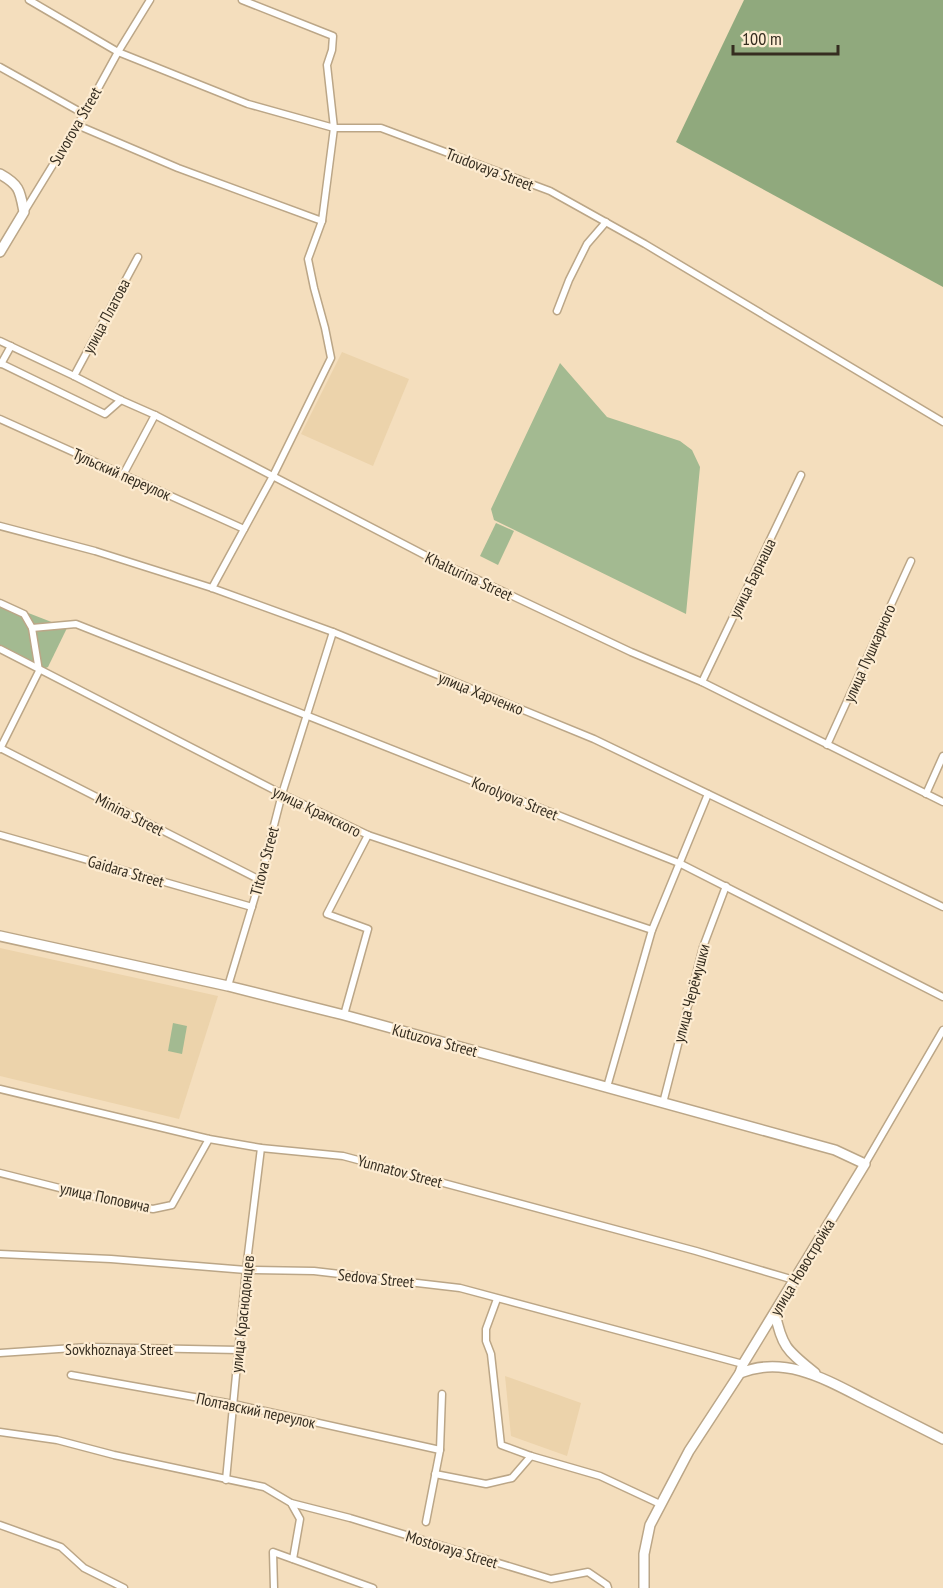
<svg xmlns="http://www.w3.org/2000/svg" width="943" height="1588" font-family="'PT Sans Narrow',sans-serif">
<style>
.built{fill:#ecd3ab}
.green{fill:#a3ba91}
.forest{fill:#90a97d}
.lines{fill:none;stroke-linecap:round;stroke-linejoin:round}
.street-casing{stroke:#bba687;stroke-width:9}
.secondary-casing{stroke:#bba687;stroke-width:12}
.street{stroke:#fff;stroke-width:6}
.secondary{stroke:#fff;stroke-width:9}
.labels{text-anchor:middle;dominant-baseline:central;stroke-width:4.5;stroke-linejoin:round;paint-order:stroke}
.street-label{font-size:16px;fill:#352d20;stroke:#fdecd2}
</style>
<rect width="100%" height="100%" fill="#f4debd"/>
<!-- built -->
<g class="built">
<polygon points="342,352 409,379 373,466 301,434"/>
<polygon points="0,948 218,996 179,1119 0,1076"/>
<polygon points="505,1376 581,1403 567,1456 511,1436"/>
</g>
<!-- green -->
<g class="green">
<polygon points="560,363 607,417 680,441 692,450 700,467 686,614 494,520 491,509"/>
<polygon points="496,523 514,531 498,565 480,556"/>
<polygon points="0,602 67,628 48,667 39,671 0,649"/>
<polygon points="173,1023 187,1026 182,1054 168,1051"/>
</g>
<!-- forest -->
<polygon class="forest" points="744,0 943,0 943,287 676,142"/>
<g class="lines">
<defs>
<g id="street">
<polyline points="29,0 118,52 248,104 334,128 327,65 332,50 333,36 242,0"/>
<polyline points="0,67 84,114"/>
<polyline points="77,125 178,168 322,221 334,128 381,128 550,191 645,244 943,422"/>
<polyline points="24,212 84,114 118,52 150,0"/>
<polyline points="557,311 569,280 587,244 606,222"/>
<polyline points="0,341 74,376 121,400 155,415 442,564 468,575 631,652 702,682 943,802"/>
<polyline points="0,363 105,414 121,400"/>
<polyline points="1,364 11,346"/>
<polyline points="74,376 138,257"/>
<polyline points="0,419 244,529"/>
<polyline points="123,475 155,415"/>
<polyline points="0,526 95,551 212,588 333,632 594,739 943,907"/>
<polyline points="212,588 273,476 331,358 325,328 314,288 308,259 322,221"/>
<polyline points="0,603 24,614 32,628"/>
<polyline points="0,649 282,794 368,835 652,930"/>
<polyline points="702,682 801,475"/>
<polyline points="827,745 911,561"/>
<polyline points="0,748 260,880"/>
<polyline points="0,749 39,671 32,628 76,624 679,863 943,997"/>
<polyline points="926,794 943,756"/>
<polyline points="0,835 252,907"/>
<polyline points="228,986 260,880 282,794 333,632"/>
<polyline points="344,1015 368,929 327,914 368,835"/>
<polyline points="607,1087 652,930 708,794"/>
<polyline points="0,1089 209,1139 261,1148 343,1156 696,1251 794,1280"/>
<polyline points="663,1103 703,947 726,886"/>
<polyline points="865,1164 943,1030"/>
<polyline points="0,1173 127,1205 153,1209 172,1205 209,1139"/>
<polyline points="0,1254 111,1259 246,1270 314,1271 460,1288 743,1364"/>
<polyline points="497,1299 486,1329 486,1341 491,1354 501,1445 531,1456 600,1476 660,1504"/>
<polyline points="0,1353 88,1347 239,1350"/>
<polyline points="71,1375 233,1404 440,1450"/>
<polyline points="0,1432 57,1440 114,1455 264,1487 291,1503 300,1519 293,1559"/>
<polyline points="435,1474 486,1484 512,1478 531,1456"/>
<polyline points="226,1480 246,1270 261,1148"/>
<polyline points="291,1503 350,1518 551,1579 588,1572 607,1585 608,1588"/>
<polyline points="426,1522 440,1450 442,1394"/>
<polyline points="0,1525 61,1547 84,1568 124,1588"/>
<polyline points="274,1588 273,1552 373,1588"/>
</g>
<g id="secondary">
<path d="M0 174C20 185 20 191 24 212L0 252"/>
<polyline points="0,936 228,986 344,1015 835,1150 865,1164 743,1364 740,1373 689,1451 650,1525 644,1554 644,1588"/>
<path d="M775 1313C782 1348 788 1351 815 1373"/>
<path d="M740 1373C787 1354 830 1382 872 1403 896 1415 919 1427 943 1439"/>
</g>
</defs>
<!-- street casing -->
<use href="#street" class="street-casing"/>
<!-- secondary casing -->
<use href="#secondary" class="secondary-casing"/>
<!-- street -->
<use href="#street" class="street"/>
<!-- secondary -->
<use href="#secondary" class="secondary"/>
</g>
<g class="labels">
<!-- street labels -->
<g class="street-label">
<text transform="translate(75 126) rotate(-60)">Suvorova Street</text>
<text transform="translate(490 169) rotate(21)">Trudovaya Street</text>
<text transform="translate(106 316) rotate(-62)">улица Платова</text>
<text transform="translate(122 474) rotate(24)">Тульский переулок</text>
<text transform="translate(469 576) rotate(25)">Khalturina Street</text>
<text transform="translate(752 578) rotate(-64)">улица Барнаша</text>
<text transform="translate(869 653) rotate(-66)">улица Пушкарного</text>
<text transform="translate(481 693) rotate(22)">улица Харченко</text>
<text transform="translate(515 798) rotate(22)">Korolyova Street</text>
<text transform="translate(317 811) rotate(26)">улица Крамского</text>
<text transform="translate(130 814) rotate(27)">Minina Street</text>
<text transform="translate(264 861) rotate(-75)">Titova Street</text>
<text transform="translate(126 871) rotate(16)">Gaidara Street</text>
<text transform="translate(691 993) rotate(-75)">улица Черёмушки</text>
<text transform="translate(435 1040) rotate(15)">Kutuzova Street</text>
<text transform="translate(400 1171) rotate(15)">Yunnatov Street</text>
<text transform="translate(105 1197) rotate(12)">улица Поповича</text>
<text transform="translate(802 1267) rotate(-59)">улица Новостройка</text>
<text transform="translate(376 1278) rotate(6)">Sedova Street</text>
<text transform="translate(242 1314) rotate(-84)">улица Краснодонцев</text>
<text x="119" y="1349">Sovkhoznaya Street</text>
<text transform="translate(256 1410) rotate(12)">Полтавский переулок</text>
<text transform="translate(452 1549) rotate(17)">Mostovaya Street</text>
</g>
</g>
<!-- scale -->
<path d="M733 45v9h105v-9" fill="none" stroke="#352d20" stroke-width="3"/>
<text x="742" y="45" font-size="18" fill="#352d20" stroke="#fdecd2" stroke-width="4.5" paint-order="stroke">100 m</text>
</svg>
